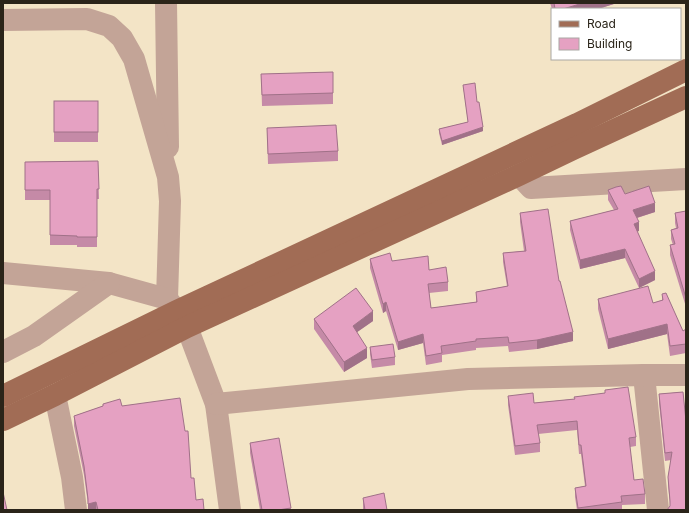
<svg xmlns="http://www.w3.org/2000/svg" width="689" height="513" font-family="Inter,sans-serif">
<style>
.lines{fill:none;stroke-linecap:round;stroke-linejoin:round}
.minor{stroke:#c3a497;stroke-width:22}
.major{stroke:#a16c55;stroke-width:22}
.wall{fill:#c58aa7}
.shaded-wall{fill:#a07188}
.building{fill:#e5a1c2;stroke:#a07188}
</style>
<rect width="100%" height="100%" fill="#f3e4c6"/>
<g class="lines">
<!-- minor -->
<g class="minor">
<polyline points="166,3 168,147"/>
<polyline points="3,20 87,19 109,26 122,38 134,59 168,177 170,201 167,299"/>
<polyline points="519,175 531,188 686,179"/>
<polyline points="3,273 109,283 167,299 176,310"/>
<polyline points="187,327 216,404 230,510"/>
<polyline points="3,352 34,336 109,283"/>
<polyline points="644,375 658,510"/>
<polyline points="55,395 72,477 76,510"/>
<polyline points="216,404 468,379 644,375 686,375"/>
</g>
<!-- major -->
<g class="major">
<polyline points="3,396 177,311 577,124 686,70"/>
<polyline points="3,420 55,395 187,327 519,175 573,149 686,97"/>
</g>
</g>
<!-- wall -->
<g class="wall">
<polygon points="550,3 617,3 598,9 552,9"/>
<polygon points="261,74 333,93 333,104 262,106"/>
<polygon points="463,85 477,102 483,131 442,145 439,133 439,129 468,122"/>
<rect x="54" y="101" width="44" height="41"/>
<polygon points="267,128 338,151 338,161 268,164"/>
<polygon points="98,161 99,199 97,199 97,247 77,247 77,245 50,245 50,200 25,200 25,162"/>
<polygon points="608,190 625,194 655,212 637,218 639,231 637,231 655,280 639,288 625,258 580,269 570,230 570,221 614,210 608,200"/>
<polygon points="686,211 686,307 670,255 670,245 673,245 671,239 671,230 676,228 675,223 675,213"/>
<polygon points="520,213 559,281 573,341 537,349 509,352 508,346 476,348 476,350 442,355 442,362 426,365 423,343 398,350 386,311 383,313 370,268 370,259 392,261 429,270 448,282 448,291 429,293 431,308 476,302 476,292 507,286 503,262 503,253 524,251 520,222"/>
<polygon points="662,294 683,331 686,329 686,353 670,356 667,334 608,349 598,309 598,299 653,303 662,300"/>
<polygon points="314,319 373,321 357,332 367,358 344,372 333,356 314,329"/>
<polygon points="370,347 395,357 395,365 372,368 370,354"/>
<polygon points="605,390 636,437 636,446 630,447 634,480 645,494 645,504 622,505 622,510 577,510 575,497 575,488 585,486 581,454 579,454 577,430 538,434 540,443 540,452 515,455 508,405 508,396 534,403 574,399 605,393"/>
<polygon points="683,392 686,421 686,510 667,510 670,506 670,504 668,485 668,477 671,460 665,461 659,403 659,394"/>
<polygon points="103,404 122,406 191,478 196,500 204,510 88,510 88,504 84,475 74,426 74,416 103,406"/>
<polygon points="250,443 291,508 291,510 260,510 250,453"/>
<polygon points="363,498 387,510 363,510"/>
</g>
<!-- shaded-wall -->
<g class="shaded-wall">
<polygon points="583,3 617,3 598,9 563,9"/>
<polygon points="483,127 483,131 442,145 442,141"/>
<polygon points="655,203 655,212 633,219 633,210"/>
<polygon points="639,222 639,231 634,233 634,224"/>
<polygon points="625,249 625,258 580,269 580,260"/>
<polygon points="655,271 655,280 639,288 639,279"/>
<polygon points="386,302 386,311 383,313 383,304"/>
<polygon points="373,311 373,321 353,335 353,326"/>
<polygon points="667,324 667,334 608,349 608,339"/>
<polygon points="573,332 573,341 537,349 537,340"/>
<polygon points="423,334 423,343 398,350 398,342"/>
<polygon points="367,348 367,358 344,372 344,362"/>
<polygon points="96,502 96,510 88,510 88,504"/>
</g>
<!-- building -->
<g class="building">
<polygon points="554,3 583,3 563,9 555,9"/>
<polygon points="333,72 333,93 262,95 261,74"/>
<polygon points="475,83 477,102 479,102 483,127 442,141 439,129 468,122 463,85"/>
<rect x="54" y="101" width="44" height="31"/>
<polygon points="336,125 338,151 268,154 267,128"/>
<polygon points="98,161 99,189 97,189 97,237 77,237 77,236 50,235 50,190 25,190 25,162"/>
<polygon points="621,186 625,194 649,186 655,203 633,210 639,222 634,224 655,271 639,279 625,249 580,260 570,221 618,209 608,190 616,187"/>
<polygon points="548,209 559,281 560,281 573,332 537,340 509,343 508,337 476,339 476,341 441,346 442,353 426,356 423,334 398,342 386,302 383,304 370,259 390,253 392,261 428,256 429,270 446,267 448,282 428,284 431,308 477,302 476,292 508,286 503,253 526,251 520,213"/>
<polygon points="686,211 686,298 670,245 675,244 671,230 678,228 675,213"/>
<polygon points="648,286 653,303 663,300 662,294 666,293 683,331 686,329 686,344 670,346 667,324 608,339 598,299"/>
<polygon points="356,288 373,311 353,326 367,348 344,362 333,346 314,319"/>
<polygon points="393,344 395,357 372,360 370,347"/>
<polygon points="628,387 636,437 629,438 634,480 643,479 645,494 621,496 622,502 578,508 575,488 586,486 581,445 579,445 577,421 537,425 540,443 515,446 508,396 533,393 534,403 575,399 574,397 605,393 605,390"/>
<polygon points="683,392 686,421 686,510 667,510 670,506 670,501 668,477 672,452 665,453 659,394"/>
<polygon points="180,398 185,431 188,431 191,478 194,478 196,500 203,499 204,510 98,510 96,502 88,504 88,499 84,466 74,416 103,406 103,404 120,399 122,406"/>
<polygon points="279,438 291,508 278,510 262,510 250,443"/>
<polygon points="3,492 7,510 3,510"/>
<polygon points="384,493 387,510 365,510 363,498"/>
</g>
<!-- border -->
<rect width="689" height="513" fill="none" stroke="#2a2419" stroke-width="8"/>
<!-- legend -->
<rect x="551" y="8" width="130" height="52" fill="#ffffff" stroke="#aaa7a3"/>
<rect x="559" y="21" width="20" height="6" fill="#a16c55" stroke="#aaa7a3"/>
<text x="587" y="28" font-size="12" fill="#2a2419">Road</text>
<rect x="559" y="38" width="20" height="12" fill="#e5a1c2" stroke="#aaa7a3"/>
<text x="587" y="48" font-size="12" fill="#2a2419">Building</text>
</svg>
